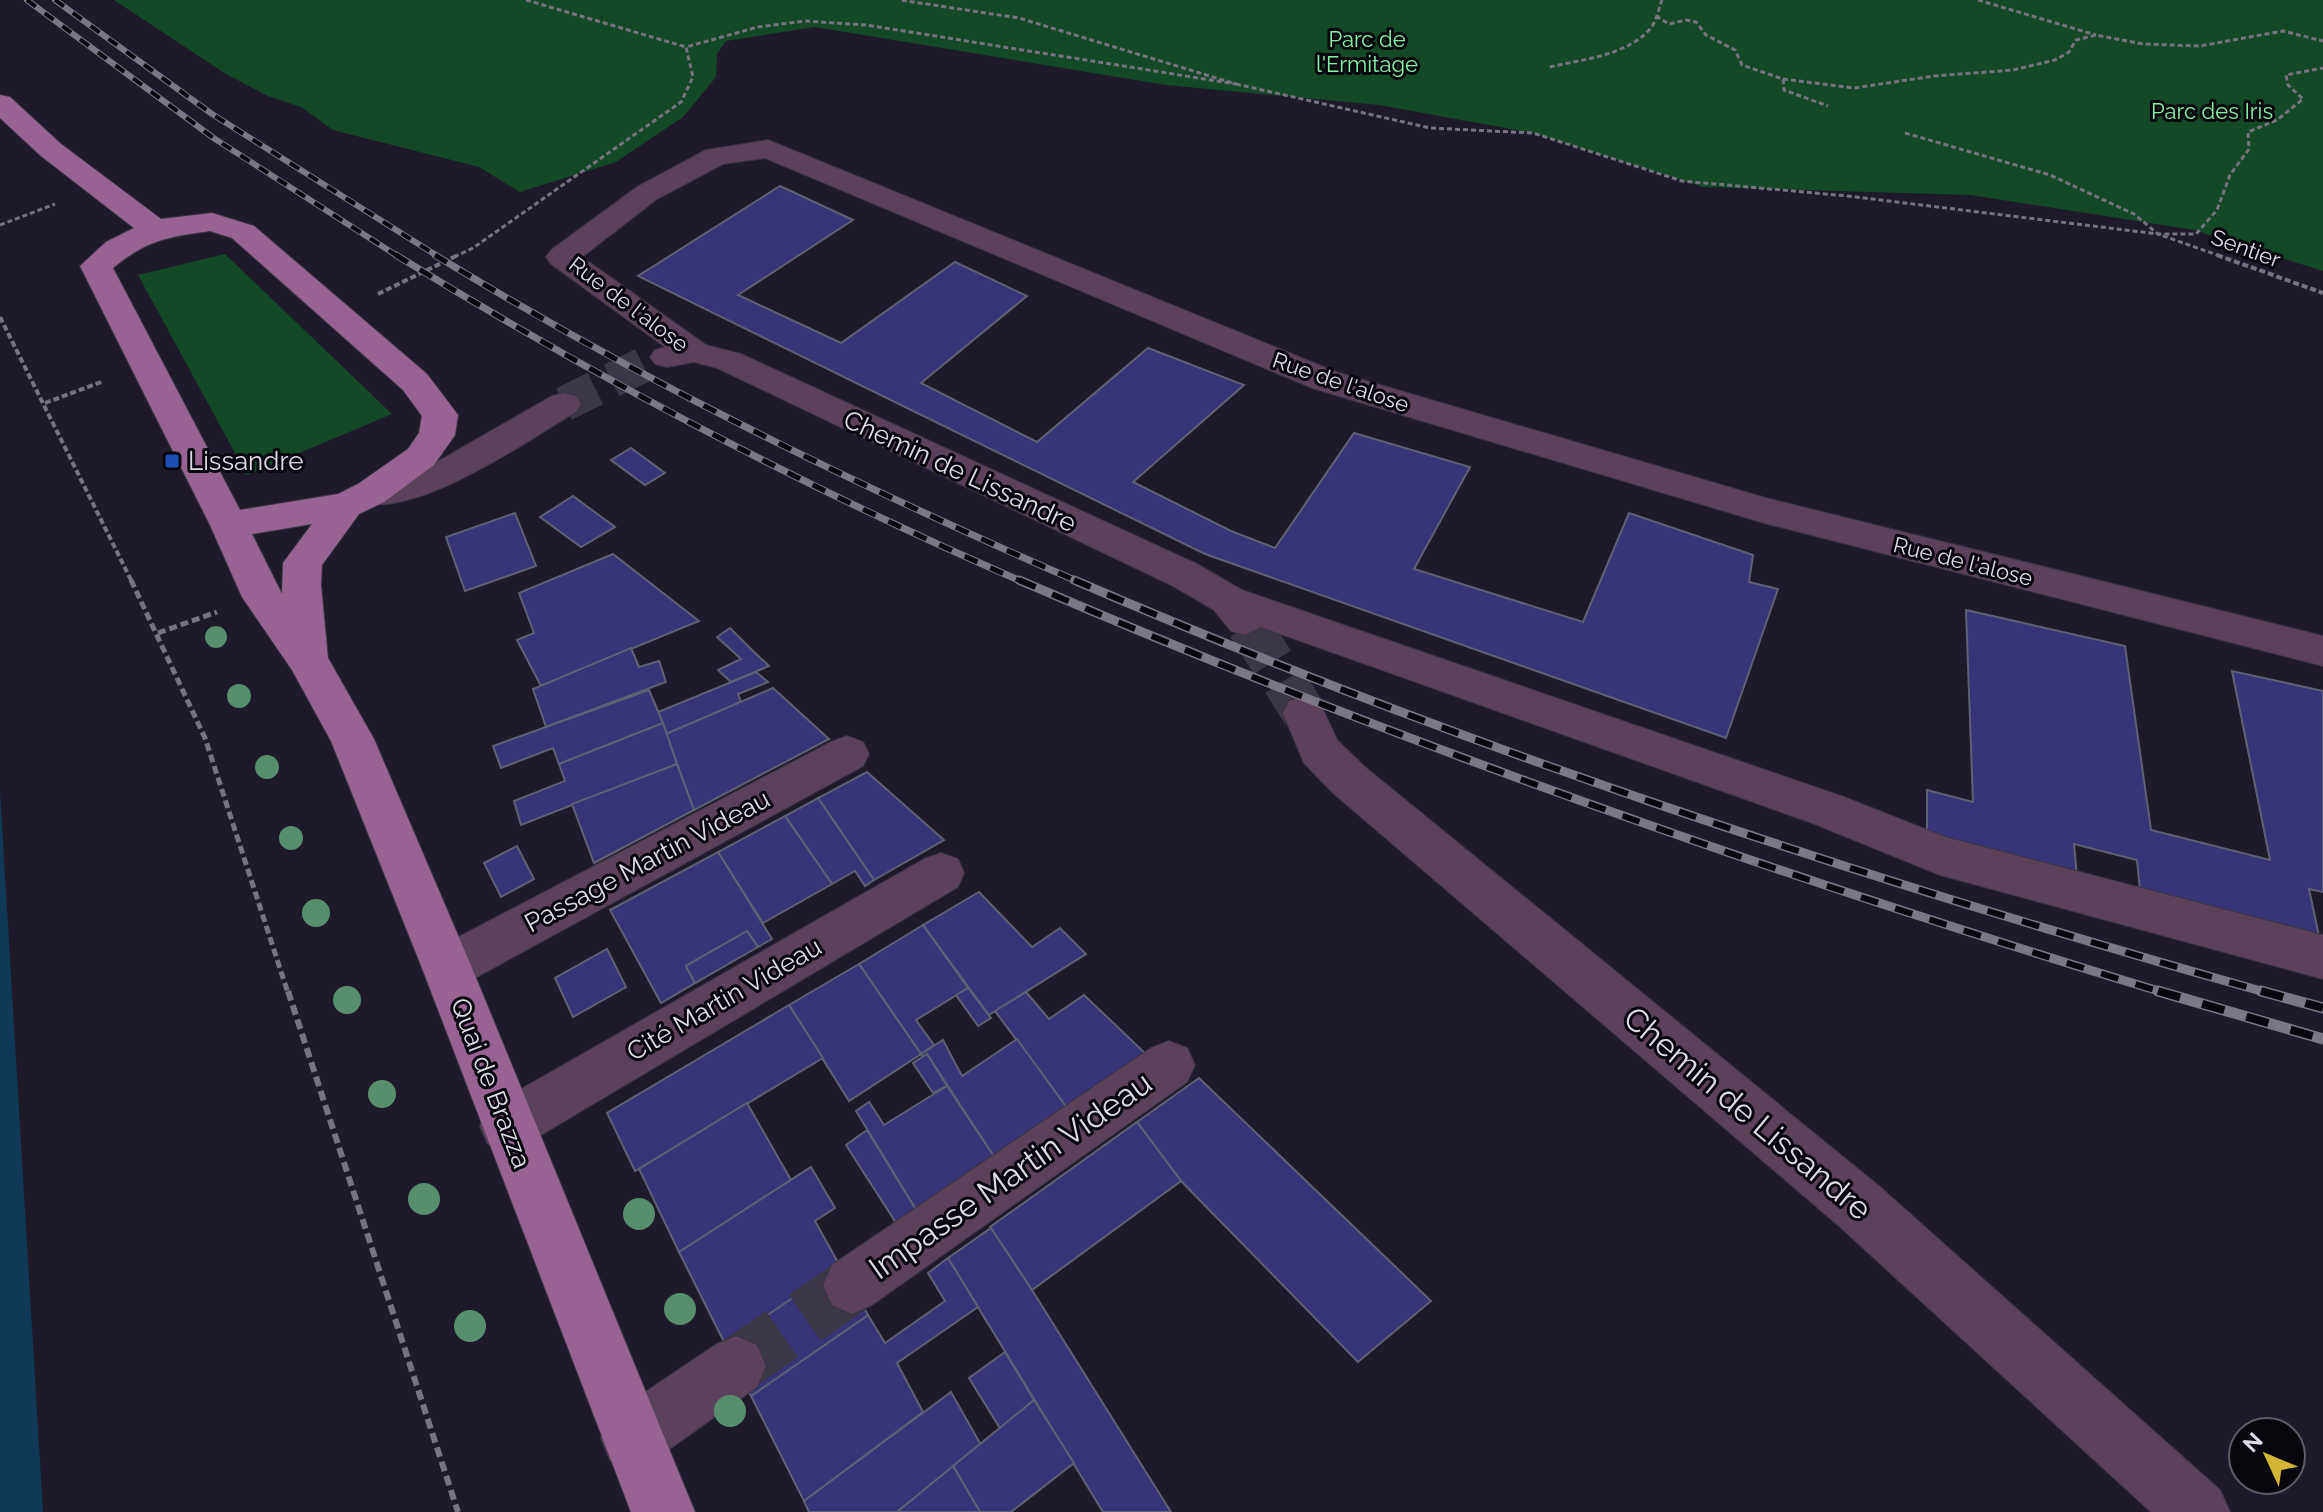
<svg xmlns="http://www.w3.org/2000/svg" width="2323" height="1512" font-family="Raleway,sans-serif">
<style>
.green{fill:#144928}
.water{fill:#0f3956}
.building{fill:#373478;stroke:#5f6174;stroke-width:2}
.lines{fill:none;stroke-linecap:round;stroke-linejoin:round}
.minor-tunnel-far2{stroke:#3b3746;stroke-width:35;stroke-dasharray:35 18;stroke-linecap:butt}
.minor-tunnel-far1{stroke:#3b3746;stroke-width:44;stroke-dasharray:44 22;stroke-linecap:butt}
.minor-tunnel{stroke:#3b3746;stroke-width:56;stroke-dasharray:56 28;stroke-linecap:butt}
.minor-casing{stroke:#393544;stroke-width:2}
.major-casing{stroke:#393544;stroke-width:2}
.path-far3{stroke:#777381;stroke-width:3;stroke-dasharray:5 3;stroke-linecap:butt}
.path-far2{stroke:#777381;stroke-width:4;stroke-dasharray:6 3;stroke-linecap:butt}
.path-far1{stroke:#777381;stroke-width:5;stroke-dasharray:8 4;stroke-linecap:butt}
.path{stroke:#777381;stroke-width:6;stroke-dasharray:10 5;stroke-linecap:butt}
.minor{fill:#5b4159;fill-rule:evenodd}
.major{fill:#986394;fill-rule:evenodd}
.rail-far3-casing{stroke:#7b7785;stroke-width:6}
.rail-far2-casing{stroke:#7b7785;stroke-width:7}
.rail-far1-casing{stroke:#7b7785;stroke-width:9}
.rail-casing{stroke:#7b7785;stroke-width:11}
.rail-far3{stroke:#08070d;stroke-width:4;stroke-dasharray:11;stroke-linecap:butt}
.rail-far2{stroke:#08070d;stroke-width:5;stroke-dasharray:14;stroke-linecap:butt}
.rail-far1{stroke:#08070d;stroke-width:6;stroke-dasharray:18;stroke-linecap:butt}
.rail{stroke:#08070d;stroke-width:8;stroke-dasharray:23;stroke-linecap:butt}
.tree{fill:#578f6e}
.transit-dot{fill:#1a4fb4;stroke:#08070d;stroke-width:3}
.labels{text-anchor:middle;dominant-baseline:central;stroke-width:6;stroke-linejoin:round;paint-order:stroke}
.far-park-label{font-size:22px;fill:#85efa5;stroke:#08070d}
.far-street-label{font-size:22px;fill:#dedbe7;stroke:#08070d}
.poi-label{font-size:26px;fill:#dedbe7;stroke:#08070d;text-anchor:start}
.street-label{font-size:26px;fill:#dedbe7;stroke:#08070d}
.near-street-label{font-size:32px;fill:#dedbe7;stroke:#08070d}
</style>
<rect width="100%" height="100%" fill="#1e1a2a"/>
<!-- green -->
<g class="green">
<polygon points="114,0 2323,0 2323,271 2194,230 1971,195 1703,187 1533,133 1379,105 1166,85 815,27 726,41 717,54 716,77 683,117 616,162 520,192 479,167 333,130 301,107 268,96 226,74"/>
<polygon points="225,254 392,414 247,475 138,275"/>
</g>
<!-- water -->
<polygon class="water" points="0,791 43,1512 0,1512"/>
<!-- building -->
<g class="building">
<polygon points="780,186 853,220 738,295 841,343 955,262 1027,296 921,383 1037,442 1148,348 1244,385 1133,482 1231,531 1275,548 1354,433 1470,467 1414,569 1583,622 1629,513 1753,555 1749,582 1778,589 1726,738 1205,554 638,276"/>
<polygon points="631,448 665,473 645,485 611,460"/>
<polygon points="573,496 615,527 581,547 540,517"/>
<polygon points="515,513 536,566 465,591 446,537"/>
<polygon points="613,554 699,621 541,686 517,640 534,633 519,593"/>
<polygon points="1966,610 2125,646 2151,830 2270,860 2232,671 2323,691 2323,892 2309,889 2319,936 2140,890 2137,860 2074,844 2077,877 1927,838 1927,790 1973,802"/>
<polygon points="730,628 754,652 769,666 731,682 718,670 741,659 717,637"/>
<polygon points="631,648 639,667 659,661 666,682 546,727 533,689"/>
<polygon points="756,672 768,682 738,694 741,702 666,734 658,712"/>
<polygon points="773,688 829,739 694,810 666,734"/>
<polygon points="649,690 663,723 559,764 553,748 501,768 493,746"/>
<polygon points="663,723 677,764 521,825 514,801 565,781 559,764"/>
<polygon points="677,764 694,810 594,863 572,804"/>
<polygon points="867,772 944,840 874,880 818,798"/>
<polygon points="818,798 874,880 865,886 855,871 832,884 785,816"/>
<polygon points="785,816 832,884 763,923 718,852"/>
<polygon points="517,846 534,879 501,897 484,863"/>
<polygon points="718,852 772,939 758,947 747,931 686,966 695,983 661,1003 610,910"/>
<polygon points="979,892 1032,947 1060,928 1086,954 989,1015 923,925"/>
<polygon points="923,925 968,988 916,1020 934,1045 921,1054 859,964"/>
<polygon points="747,931 758,947 695,983 686,966"/>
<polygon points="607,949 626,987 573,1017 555,978"/>
<polygon points="859,964 921,1054 849,1101 789,1005"/>
<polygon points="968,988 991,1018 978,1026 956,995"/>
<polygon points="1026,992 1049,1019 1084,995 1147,1055 1067,1108 995,1011"/>
<polygon points="789,1005 823,1058 635,1171 607,1113"/>
<polygon points="1017,1039 1067,1108 995,1158 927,1054 924,1058 921,1054 943,1040 962,1076"/>
<polygon points="927,1054 947,1086 933,1093 913,1063"/>
<polygon points="1199,1078 1431,1301 1358,1362 1181,1181 1137,1122"/>
<polygon points="947,1086 995,1158 918,1213 856,1111 869,1102 884,1125"/>
<polygon points="747,1103 791,1180 679,1252 639,1169"/>
<polygon points="1137,1122 1181,1181 1032,1290 990,1227"/>
<polygon points="867,1130 918,1213 898,1226 846,1145"/>
<polygon points="811,1167 835,1208 815,1221 840,1266 725,1344 679,1252"/>
<polygon points="991,1228 1032,1290 1171,1512 1103,1512 948,1258"/>
<polygon points="948,1258 978,1307 897,1363 923,1412 804,1501 751,1396 868,1315 885,1343 945,1301 928,1273"/>
<polygon points="840,1266 868,1315 751,1396 725,1344"/>
<polygon points="1005,1352 1034,1400 1001,1430 969,1378"/>
<polygon points="951,1392 981,1445 897,1512 809,1512 804,1501"/>
<polygon points="1034,1400 1074,1463 1011,1512 980,1512 953,1466"/>
<polygon points="953,1466 980,1512 897,1512"/>
</g>
<g class="lines">
<!-- minor-tunnel-far2 -->
<polyline class="minor-tunnel-far2" points="564,404 657,358"/>
<!-- minor-tunnel-far1 -->
<polyline class="minor-tunnel-far1" points="1249,625 1304,713"/>
<!-- minor-tunnel -->
<polyline class="minor-tunnel" points="736,1366 852,1285"/>
<defs>
<g id="minor">
<polygon points="768,140 1336,372 1766,498 2323,636 2323,666 1764,523 1312,388 765,158 723,164 657,199 582,257 706,345 741,354 1199,565 1242,590 1844,797 1945,837 2323,935 2323,979 1940,875 1812,823 1261,627 1245,635 1231,631 1214,610 1171,585 717,368 694,362 667,367 655,364 650,357 655,350 665,347 551,264 546,257 551,250 637,187 706,150"/>
<path d="M564 393 576 396 581 404 576 412C525 442 417 519 358 502L352 493 358 484 423 470 552 396Z"/>
<polygon points="1304,696 1319,701 1337,740 1365,767 1879,1186 2220,1490 2230,1512 2151,1512 1839,1226 1333,793 1304,763 1283,713 1289,701"/>
<polygon points="847,736 863,742 869,754 863,766 464,984 447,990 430,984 422,968 430,952 831,742"/>
<polygon points="941,853 958,859 964,873 958,887 526,1144 507,1152 488,1144 480,1126 488,1108 924,859"/>
<polygon points="1169,1041 1187,1048 1195,1065 1187,1082 872,1305 852,1314 832,1305 823,1285 832,1265 1151,1048"/>
<polygon points="736,1336 757,1345 766,1366 757,1387 654,1460 632,1469 610,1460 601,1438 610,1416 715,1345"/>
</g>
<path id="major" d="M0 95 10 97 61 144 161 219 212 213 254 226 427 374 458 415 455 435 434 465 384 502 359 514 322 565 321 585 328 658 374 739 472 968 695 1512H631L422 968 331 741 292 670 242 597 210 525 80 266 106 242 134 228 41 156 0 118ZM210 231 232 238 403 390 422 416 419 433 408 449 358 484 338 494 240 510 113 268C147 240 167 237 210 231ZM312 524 283 563 282 594 252 534Z"/>
</defs>
<!-- minor casing -->
<use href="#minor" class="minor-casing"/>
<!-- major casing -->
<use href="#major" class="major-casing"/>
<!-- path-far3 -->
<g class="path-far3">
<polyline points="526,0 686,47"/>
<polyline points="1978,0 2096,35"/>
<polyline points="1656,16 1669,24 1686,20 1696,22 1706,35 1735,50 1742,65 1783,79 1784,90 1828,106"/>
<path d="M1550 67C1583 59 1626 56 1650 29 1657 21 1658 10 1662 0"/>
<polyline points="1783,79 1854,88 1934,76 2013,70 2055,60 2069,52 2076,40 2096,35 2143,44 2200,46 2283,31 2323,41"/>
<polyline points="1236,84 1430,128 1533,133 1682,181 1848,196 2158,234 2196,234 2217,210 2230,175 2249,149 2248,132 2277,120 2303,99 2288,85 2286,75 2323,68"/>
<polyline points="1905,133 2050,175 2134,214 2158,234 2223,257"/>
<polyline points="0,225 55,204"/>
<polyline points="454,257 473,248 681,102 693,77 686,47 758,27 805,21 866,25 1236,84 1019,18 900,0"/>
</g>
<!-- path-far2 -->
<g class="path-far2">
<polyline points="2217,255 2323,293"/>
<polyline points="378,294 458,255"/>
<polyline points="0,317 132,582"/>
<polyline points="45,403 104,381"/>
</g>
<!-- path-far1 -->
<g class="path-far1">
<polyline points="131,580 205,738 288,993"/>
<polyline points="158,633 217,612"/>
</g>
<!-- path -->
<polyline class="path" points="288,991 458,1512"/>
<!-- minor -->
<use href="#minor" class="minor"/>
<!-- major -->
<use href="#major" class="major"/>
<defs>
<g id="rail-far3">
<polyline points="27,0 215,139 399,257"/>
<polyline points="55,0 212,114 439,257"/>
</g>
<g id="rail-far2">
<path d="M396 255C596 378 808 489 1023 582"/>
<path d="M435 255C641 381 858 486 1079 582"/>
</g>
<g id="rail-far1">
<path d="M1019 580C1392 741 1775 875 2165 993"/>
<path d="M1074 580C1461 747 1863 879 2268 993"/>
</g>
<g id="rail">
<polyline points="2158,991 2323,1039"/>
<polyline points="2261,991 2323,1008"/>
</g>
</defs>
<!-- rail-far3 casing -->
<use href="#rail-far3" class="rail-far3-casing"/>
<!-- rail-far2 casing -->
<use href="#rail-far2" class="rail-far2-casing"/>
<!-- rail-far1 casing -->
<use href="#rail-far1" class="rail-far1-casing"/>
<!-- rail casing -->
<use href="#rail" class="rail-casing"/>
<!-- rail-far3 -->
<use href="#rail-far3" class="rail-far3"/>
<!-- rail-far2 -->
<use href="#rail-far2" class="rail-far2"/>
<!-- rail-far1 -->
<use href="#rail-far1" class="rail-far1"/>
<!-- rail -->
<use href="#rail" class="rail"/>
</g>
<!-- trees -->
<g class="tree">
<circle cx="216" cy="637" r="11"/>
<circle cx="239" cy="696" r="12"/>
<circle cx="267" cy="767" r="12"/>
<circle cx="291" cy="838" r="12"/>
<circle cx="316" cy="913" r="14"/>
<circle cx="347" cy="1000" r="14"/>
<circle cx="382" cy="1094" r="14"/>
<circle cx="424" cy="1199" r="16"/>
<circle cx="639" cy="1214" r="16"/>
<circle cx="680" cy="1309" r="16"/>
<circle cx="470" cy="1326" r="16"/>
<circle cx="730" cy="1411" r="16"/>
</g>
<!-- markers -->
<rect class="transit-dot" x="164" y="453" width="16" height="16" rx="4"/>
<g class="labels">
<!-- far-park labels -->
<g class="far-park-label">
<text x="1367" y="39">Parc de<tspan x="1367" dy="25">l'Ermitage</tspan></text>
<text x="2212" y="111">Parc des Iris</text>
</g>
<!-- far-street labels -->
<g class="far-street-label">
<text transform="translate(2246 248) rotate(20)">Sentier</text>
<text transform="translate(629 304) rotate(37)">Rue de l'alose</text>
<text transform="translate(1341 382) rotate(19)">Rue de l'alose</text>
<text transform="translate(1963 561) rotate(14)">Rue de l'alose</text>
</g>
<!-- poi labels -->
<g class="poi-label">
<text x="188" y="461">Lissandre</text>
</g>
<!-- street labels -->
<g class="street-label">
<text transform="translate(960 471) rotate(25)">Chemin de Lissandre</text>
<text transform="translate(647 861) rotate(-28)">Passage Martin Videau</text>
<text transform="translate(724 999) rotate(-30)">Cité Martin Videau</text>
<text transform="translate(491 1083) rotate(69)">Quai de Brazza</text>
</g>
<!-- near-street labels -->
<g class="near-street-label">
<text transform="translate(1748 1113) rotate(40)">Chemin de Lissandre</text>
<text transform="translate(1010 1175) rotate(-35)">Impasse Martin Videau</text>
</g>
</g>
<!-- north arrow -->
<g transform="translate(2267 1456) rotate(314)"><circle r="38" fill="#08070d" stroke="#5e5c64" stroke-width="2"/>
<path d="M0-6L14 30L0 20L-14 30Z" fill="#d3b635"/>
<text y="-12" font-size="22" font-weight="bold" text-anchor="middle" fill="#dedbe7">N</text>
</g>
</svg>
